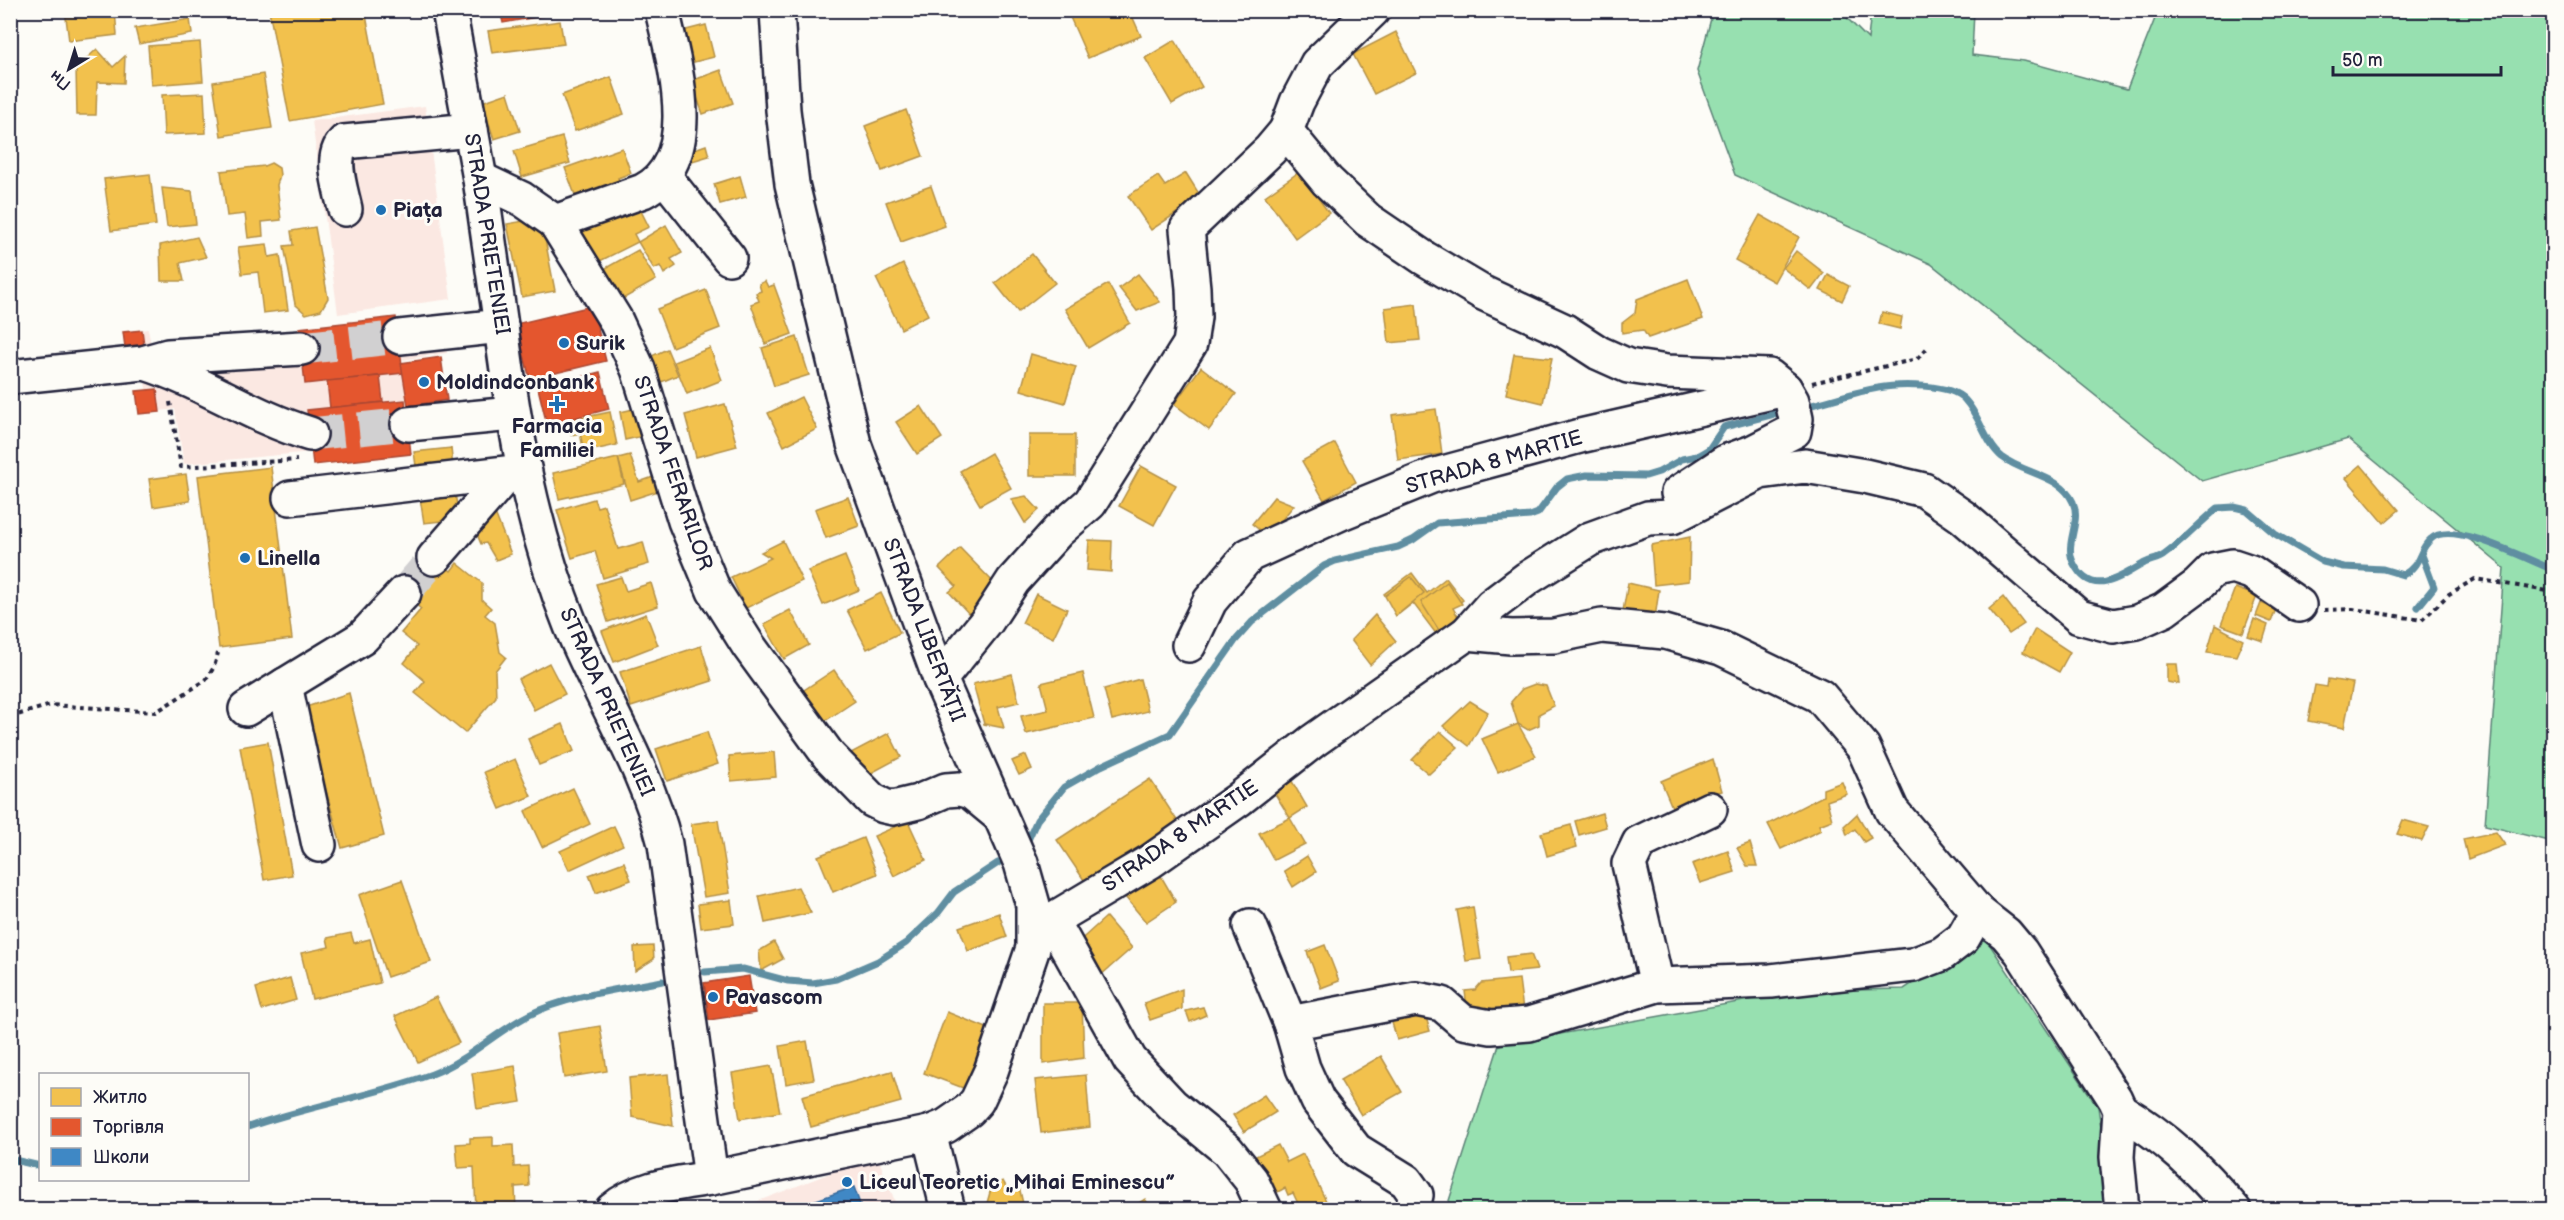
<svg xmlns="http://www.w3.org/2000/svg" width="2564" height="1220" font-family="'Balsamiq Sans',sans-serif">
<style>
.built{fill:#fbe8e2}
.green{fill:#97e0b0;stroke:#5c8176;stroke-width:1.5}
.homes{fill:#f2c14e;stroke:#b49148;stroke-width:1.5}
.shops{fill:#e4572e;stroke:#aa4732;stroke-width:1.5}
.schools{fill:#3f88c5;stroke:#36699c;stroke-width:1.5}
.lines{fill:none;stroke-linecap:round;stroke-linejoin:round}
.stream{stroke:#5f8ea1;stroke-width:7}
.minor-tunnel{stroke:#d1d0d1;stroke-width:33;stroke-dasharray:33 16;stroke-linecap:butt}
.highway-tunnel{stroke:#d1d0d1;stroke-width:33;stroke-dasharray:33 16;stroke-linecap:butt}
.minor-casing{stroke:#22223b;stroke-width:38}
.major-casing{stroke:#22223b;stroke-width:38}
.highway-casing{stroke:#22223b;stroke-width:38}
.path{stroke:#22223b;stroke-width:4;stroke-dasharray:4.5 4.5;stroke-linecap:butt}
.minor{stroke:#fdfcf7;stroke-width:33}
.major{stroke:#fdfcf7;stroke-width:33}
.highway{stroke:#fdfcf7;stroke-width:33}
.poi-dot{fill:#1f6fb2;stroke:#fdfcf7;stroke-width:2}
.labels{text-anchor:middle;dominant-baseline:central;stroke-width:6;stroke-linejoin:round;paint-order:stroke}
.poi-label{font-size:21px;font-weight:bold;fill:#22223b;stroke:#fdfcf7;text-anchor:start}
.street-label{font-size:21px;fill:#22223b;stroke:#fdfcf7}
</style>
<rect width="100%" height="100%" fill="#fdfcf7"/>
<filter id="ink" filterUnits="userSpaceOnUse"><feTurbulence type="fractalNoise" baseFrequency=".0167" numOctaves="2"/><feDisplacementMap in="SourceGraphic" scale="12" xChannelSelector="R" yChannelSelector="G"/><feConvolveMatrix kernelMatrix="1 2 1 2 8 2 1 2 1" color-interpolation-filters="sRGB"/></filter>
<g filter="url(#ink)">
<!-- built -->
<g class="built">
<polygon points="425,106 451,299 338,314 312,121"/>
<polygon points="444,321 447,353 402,360 406,407 457,401 461,438 184,464 175,409 139,414 136,391 146,390 141,343 125,347 123,332 148,329 152,350"/>
<polygon points="877,1155 898,1209 735,1210"/>
</g>
<!-- green -->
<g class="green">
<polygon points="1713,11 1840,11 1868,39 1871,11 1974,11 1972,55 2024,61 2127,89 2158,11 2553,11 2553,842 2485,825 2504,568 2348,439 2202,481 1931,264 1735,175 1697,71"/>
<polygon points="1984,936 2098,1107 2113,1209 1446,1210 1499,1045 1800,991 1904,989"/>
</g>
<!-- homes -->
<g class="homes">
<polygon points="65,10 115,10 117,35 69,41"/>
<polygon points="127,10 172,10 127,15"/>
<polygon points="269,10 365,10 383,104 290,121"/>
<polygon points="1080,10 1139,10 1133,18 1141,36 1088,58 1069,15"/>
<polygon points="190,19 192,34 139,44 135,28"/>
<polygon points="560,21 564,44 492,53 488,31"/>
<polygon points="706,25 714,57 686,64 678,32"/>
<polygon points="1396,32 1416,73 1374,94 1353,54"/>
<polygon points="1175,40 1202,87 1172,104 1145,58"/>
<polygon points="200,42 203,81 151,85 148,46"/>
<polygon points="97,49 113,67 125,56 124,83 97,82 96,115 77,115 76,68"/>
<polygon points="721,70 733,103 703,114 691,81"/>
<polygon points="263,74 272,128 221,136 213,82"/>
<polygon points="611,77 624,114 575,131 562,95"/>
<polygon points="204,93 206,133 164,135 162,95"/>
<polygon points="508,93 520,131 494,139 482,102"/>
<polygon points="906,110 923,156 882,171 865,126"/>
<polygon points="562,137 570,163 522,177 514,151"/>
<polygon points="706,145 709,156 692,161 689,151"/>
<polygon points="622,148 631,173 618,178 622,187 578,203 565,168"/>
<polygon points="271,163 279,168 280,175 277,185 281,220 262,222 263,236 248,238 245,214 227,216 221,171 264,166"/>
<polygon points="1299,172 1329,213 1295,238 1265,196"/>
<polygon points="1186,173 1201,197 1151,230 1128,196 1158,176 1165,186"/>
<polygon points="150,174 156,225 111,231 104,179"/>
<polygon points="740,176 746,197 720,204 714,184"/>
<polygon points="931,186 945,226 901,242 886,202"/>
<polygon points="162,188 192,191 196,224 167,227"/>
<polygon points="639,207 649,227 634,234 638,242 590,266 574,231"/>
<polygon points="1760,215 1799,237 1774,282 1735,260"/>
<polygon points="541,218 555,291 522,297 507,224"/>
<polygon points="666,225 682,253 671,259 676,266 664,274 660,266 654,269 638,242"/>
<polygon points="315,227 328,298 321,310 306,314 295,304 284,246 293,245 291,231"/>
<polygon points="197,237 206,257 180,263 184,281 161,281 160,245"/>
<polygon points="267,244 269,257 280,255 288,310 263,313 258,272 242,274 238,247"/>
<polygon points="638,250 656,280 621,300 604,269"/>
<polygon points="1796,251 1824,273 1811,290 1783,268"/>
<polygon points="1032,254 1055,283 1018,312 995,283"/>
<polygon points="903,264 928,315 901,329 876,278"/>
<polygon points="1138,274 1160,302 1137,311 1119,288"/>
<polygon points="1828,275 1849,286 1842,301 1820,290"/>
<polygon points="1688,279 1703,319 1648,338 1643,330 1622,333 1622,323 1635,313 1637,299"/>
<polygon points="765,281 768,287 774,285 792,334 765,344 751,304 759,301 756,293 761,291 759,284"/>
<polygon points="1108,284 1130,323 1088,348 1065,309"/>
<polygon points="706,290 720,328 672,347 657,309"/>
<polygon points="1416,304 1420,340 1389,343 1385,308"/>
<polygon points="1882,312 1902,317 1900,329 1879,324"/>
<polygon points="797,337 809,375 774,386 762,348"/>
<polygon points="710,348 722,380 687,394 674,362"/>
<polygon points="667,349 678,375 654,385 643,360"/>
<polygon points="1031,354 1076,367 1065,403 1021,390"/>
<polygon points="1514,354 1552,358 1543,403 1506,394"/>
<polygon points="1201,367 1236,394 1209,430 1174,404"/>
<polygon points="801,397 817,429 784,446 768,413"/>
<polygon points="725,404 737,446 696,457 685,415"/>
<polygon points="921,406 942,438 917,454 896,422"/>
<polygon points="638,408 643,436 625,440 620,412"/>
<polygon points="1436,409 1442,454 1398,460 1392,415"/>
<polygon points="610,412 617,445 584,452 580,433 571,435 569,426 577,424 576,419"/>
<rect x="1029" y="435" width="46" height="41"/>
<polygon points="1335,443 1356,482 1324,500 1302,461"/>
<polygon points="451,448 453,468 417,473 414,452"/>
<polygon points="991,453 1011,488 980,505 960,471"/>
<polygon points="630,455 639,482 656,476 661,490 630,500 618,458"/>
<polygon points="618,458 624,484 559,499 553,473"/>
<polygon points="2361,465 2399,510 2384,523 2346,478"/>
<polygon points="1141,466 1176,485 1154,525 1119,506"/>
<polygon points="271,467 292,639 219,648 198,476"/>
<polygon points="186,474 190,501 153,507 149,479"/>
<polygon points="455,493 459,519 424,523 420,498"/>
<polygon points="1026,496 1039,510 1025,523 1011,499"/>
<polygon points="848,497 859,526 826,538 815,509"/>
<polygon points="1274,497 1294,505 1268,537 1252,524"/>
<polygon points="594,499 597,507 604,505 618,549 643,542 649,564 603,578 595,551 572,558 557,510"/>
<polygon points="495,513 511,554 496,560 486,543 481,544 474,527 477,520"/>
<polygon points="1690,537 1689,581 1654,585 1651,545"/>
<polygon points="1089,540 1112,541 1111,572 1087,570"/>
<polygon points="783,541 802,581 746,608 731,577 771,558 761,552"/>
<polygon points="960,548 998,587 969,614 949,592 956,586 939,568"/>
<polygon points="425,551 451,571 457,563 482,583 482,600 491,608 485,615 495,623 500,652 506,657 495,671 496,697 465,733 415,693 425,681 404,663 417,646 401,633 421,609 395,586"/>
<polygon points="845,556 859,590 823,605 808,571"/>
<polygon points="1412,573 1427,593 1446,578 1463,600 1451,609 1461,617 1437,635 1413,603 1399,614 1384,594"/>
<polygon points="621,577 626,591 651,583 658,606 608,622 596,584"/>
<polygon points="1411,577 1424,593 1396,616 1385,596"/>
<polygon points="1447,582 1462,604 1453,608 1461,622 1440,632 1421,602"/>
<polygon points="1628,583 1659,590 1655,618 1623,611"/>
<polygon points="2235,588 2257,596 2243,633 2221,625"/>
<polygon points="881,593 900,633 867,649 847,610"/>
<polygon points="1036,594 1067,609 1053,638 1022,623"/>
<polygon points="2003,597 2024,624 2009,634 1989,609"/>
<polygon points="2261,603 2276,609 2271,622 2256,616"/>
<polygon points="790,610 809,645 784,659 764,624"/>
<polygon points="646,614 658,645 614,662 602,631"/>
<polygon points="1375,615 1396,641 1370,665 1351,640"/>
<polygon points="2254,619 2268,625 2263,641 2248,636"/>
<polygon points="2215,625 2243,640 2236,656 2207,652"/>
<polygon points="2035,629 2070,652 2059,672 2023,652"/>
<polygon points="701,646 712,681 631,707 620,672"/>
<polygon points="549,663 565,694 534,710 518,679"/>
<polygon points="2167,664 2177,664 2179,684 2167,682"/>
<polygon points="834,670 855,701 819,725 798,694"/>
<polygon points="1083,673 1094,718 1026,734 1021,716 1048,710 1041,683"/>
<polygon points="1012,674 1019,702 998,707 1004,728 984,724 973,684"/>
<polygon points="1140,679 1148,711 1112,720 1104,689"/>
<polygon points="2328,679 2353,683 2344,728 2308,721 2315,685 2327,687"/>
<polygon points="1535,684 1546,686 1554,706 1539,714 1539,725 1528,730 1518,724 1511,702 1522,689"/>
<polygon points="349,693 384,836 342,848 303,708"/>
<polygon points="1470,701 1488,712 1469,746 1443,726"/>
<polygon points="563,724 574,751 539,765 528,739"/>
<polygon points="1518,724 1536,756 1498,772 1482,739"/>
<polygon points="1440,731 1458,747 1429,774 1412,760"/>
<polygon points="707,732 718,764 667,781 656,749"/>
<polygon points="889,733 901,757 862,778 849,754"/>
<polygon points="268,742 292,875 264,880 240,747"/>
<polygon points="774,752 776,777 731,781 729,756"/>
<polygon points="1026,755 1032,769 1019,775 1012,761"/>
<polygon points="515,759 531,796 500,809 484,772"/>
<polygon points="1713,759 1722,791 1672,807 1661,781"/>
<polygon points="1290,778 1307,807 1290,818 1272,789"/>
<polygon points="1150,779 1180,825 1088,886 1057,840"/>
<polygon points="1842,782 1847,794 1827,801 1832,820 1819,825 1821,830 1781,849 1768,824 1823,796 1823,789"/>
<polygon points="573,788 590,824 542,847 525,811"/>
<polygon points="1602,813 1606,827 1579,835 1575,821"/>
<polygon points="1857,814 1871,838 1864,842 1855,829 1847,835 1844,826"/>
<polygon points="1290,818 1305,844 1274,860 1259,833"/>
<polygon points="718,820 730,893 704,897 691,824"/>
<polygon points="2403,820 2429,827 2422,841 2397,834"/>
<polygon points="908,821 926,860 894,876 874,836"/>
<polygon points="1571,825 1577,847 1547,856 1541,833"/>
<polygon points="614,826 623,845 569,870 560,851"/>
<polygon points="2496,832 2505,845 2468,859 2463,839"/>
<polygon points="863,838 877,874 833,892 818,856"/>
<polygon points="1750,843 1757,866 1747,866 1737,848"/>
<polygon points="1728,851 1735,872 1700,883 1692,864"/>
<polygon points="1307,856 1316,872 1293,887 1284,871"/>
<polygon points="624,862 631,880 596,893 589,875"/>
<polygon points="1158,871 1176,902 1146,922 1120,891"/>
<polygon points="402,880 431,962 387,977 359,895"/>
<polygon points="798,887 811,913 765,923 759,896"/>
<polygon points="731,900 734,924 701,928 698,904"/>
<polygon points="1473,907 1481,959 1466,961 1457,910"/>
<polygon points="999,913 1007,937 968,951 959,927"/>
<polygon points="1106,917 1132,948 1100,976 1075,945"/>
<polygon points="351,933 354,943 370,939 380,983 312,999 301,953 329,947 327,938"/>
<polygon points="774,942 783,959 761,971 759,951"/>
<polygon points="1325,945 1339,981 1321,988 1307,952"/>
<polygon points="653,946 654,959 635,971 634,947"/>
<polygon points="1531,954 1537,970 1508,973 1506,957"/>
<polygon points="290,978 296,1000 262,1010 256,988"/>
<polygon points="1519,979 1523,1010 1468,1016 1465,991 1475,990 1481,983"/>
<polygon points="1182,989 1182,1009 1150,1020 1144,1003"/>
<polygon points="436,997 459,1043 418,1062 395,1016"/>
<polygon points="1043,1003 1082,1003 1084,1058 1043,1064"/>
<polygon points="1203,1007 1206,1015 1190,1022 1186,1011"/>
<polygon points="1424,1010 1430,1031 1397,1040 1391,1019"/>
<polygon points="947,1012 994,1031 971,1091 924,1073"/>
<polygon points="600,1026 607,1071 564,1078 557,1033"/>
<polygon points="807,1041 814,1079 786,1084 780,1046"/>
<polygon points="1381,1056 1402,1092 1361,1115 1340,1080"/>
<polygon points="515,1066 521,1102 477,1109 472,1073"/>
<polygon points="771,1066 780,1112 740,1119 732,1073"/>
<polygon points="892,1071 901,1102 811,1127 802,1096"/>
<polygon points="668,1074 673,1126 632,1117 629,1078"/>
<polygon points="1086,1075 1090,1127 1041,1133 1035,1080"/>
<polygon points="1264,1095 1276,1112 1244,1132 1233,1115"/>
<polygon points="493,1137 493,1146 513,1145 514,1167 528,1166 529,1186 515,1187 516,1210 476,1210 474,1167 458,1168 456,1144 470,1143 470,1138"/>
<polygon points="1278,1145 1287,1162 1303,1154 1328,1205 1319,1210 1301,1210 1293,1193 1288,1195 1285,1188 1272,1195 1252,1158"/>
<polygon points="1003,1181 1007,1188 1019,1186 1024,1208 985,1210 992,1185"/>
<polygon points="1145,1199 1152,1210 1128,1210"/>
</g>
<!-- shops -->
<g class="shops">
<polygon points="500,10 553,10 553,14 503,23"/>
<polygon points="592,306 606,361 530,379 516,324"/>
<polygon points="396,317 403,373 305,384 299,328"/>
<polygon points="142,330 144,345 125,347 123,332"/>
<polygon points="441,357 447,400 408,406 401,363"/>
<polygon points="600,372 609,409 547,425 538,388"/>
<polygon points="380,376 383,402 330,408 327,381"/>
<polygon points="157,389 160,412 139,414 136,391"/>
<polygon points="405,400 411,454 313,465 307,410"/>
<polygon points="749,976 755,1013 709,1020 704,983"/>
</g>
<!-- schools -->
<polygon class="schools" points="854,1187 862,1210 790,1209"/>
<g class="lines">
<!-- stream -->
<g class="stream">
<path d="M1803 407C1828 402 1853 392 1878 388 1898 384 1951 383 1965 400 1980 416 1985 443 2002 457 2024 474 2061 475 2073 502 2082 523 2063 544 2074 564 2092 599 2120 577 2143 564 2149 560 2158 560 2164 555 2184 541 2199 523 2218 508L2234 507 2247 510 2275 534 2323 562 2344 567 2383 569 2403 575C2422 565 2417 551 2431 539 2452 519 2529 561 2554 570"/>
<polyline points="2418,607 2434,587 2422,555"/>
<polyline points="1027,842 1037,820 1064,787 1101,766 1170,734 1235,641 1252,622 1324,566 1335,561 1398,547 1413,540 1437,523 1530,516 1538,513 1557,487 1567,479 1587,475 1646,476 1659,472 1682,459 1697,456 1709,449 1724,427 1786,411"/>
<polyline points="705,972 743,969 788,981 813,983 836,979 878,961 906,943 938,913 954,892 998,863"/>
<path d="M248 1127C308 1106 372 1096 432 1074 469 1060 495 1032 529 1015 566 996 622 989 662 981"/>
<polyline points="10,1159 40,1166"/>
</g>
<!-- minor-tunnel -->
<polyline class="minor-tunnel" points="404,593 434,558"/>
<!-- highway-tunnel -->
<g class="highway-tunnel">
<polyline points="302,348 400,337"/>
<polyline points="310,434 408,424"/>
</g>
<defs>
<g id="minor">
<polyline points="449,10 480,179 501,326"/>
<polyline points="1373,10 1317,64 1297,102 1286,131 1327,181 1368,220 1424,258 1483,293 1565,331 1599,353 1628,366 1667,372 1769,376 1785,389 1792,401 1796,419 1794,431 1753,452 1725,462 1678,493"/>
<polyline points="664,176 729,258"/>
<polyline points="480,179 522,199 555,222 615,319 638,369 685,521 714,591 748,645 829,756 872,800 884,806 893,808 918,802 946,790 960,789 971,792 1000,816"/>
<path d="M345 209C341 189 329 158 344 142L471 130"/>
<path d="M555 222 643 191C704 160 674 62 662 10"/>
<polyline points="290,498 523,471"/>
<polyline points="434,558 507,474"/>
<polyline points="1467,633 1511,637 1554,636 1602,626 1665,632 1721,648 1820,696 1863,747 1892,811 1978,912 2006,934 2021,952 2115,1099 2120,1110 2117,1157 2122,1210"/>
<polyline points="1189,645 1210,601 1249,555 1341,513 1432,476 1580,436 1785,389"/>
<polyline points="940,679 987,621 1013,581 1058,531 1090,503 1190,344 1194,317 1193,288 1187,229 1270,150 1286,131"/>
<polyline points="285,685 319,845"/>
<polyline points="246,709 362,638 404,593"/>
<polyline points="1052,920 1130,1060 1172,1105 1227,1150 1251,1180 1265,1210"/>
<polyline points="1034,926 1052,920 1151,861 1238,800 1313,741 1467,633 1491,606 1528,578 1590,539 1648,518 1672,517 1760,472 1805,466 1865,476 1924,490 1963,517 2079,617 2113,626 2137,622 2164,610 2198,585 2213,570 2233,566 2251,572 2299,605"/>
<polyline points="1250,926 1290,1023 1303,1068 1318,1101 1356,1150 1406,1181 1416,1195 1412,1210"/>
<polyline points="1657,985 1629,864 1639,843 1710,809"/>
<polyline points="1290,1023 1416,999 1442,1004 1463,1022 1491,1027 1529,1024 1657,985 1771,981 1913,965 1942,954 1963,938 1978,912"/>
<path d="M2120 1110C2167 1138 2198 1168 2234 1210"/>
<path d="M612 1210C640 1186 676 1184 711 1178"/>
</g>
<polyline id="major" points="929,1133 948,1210"/>
<g id="highway">
<path d="M400 337 501 326C514 429 532 530 571 626 601 699 646 767 665 844L711 1178 929 1133 946 1126 969 1110 977 1101 991 1071 1033 948V905L1021 863 940 679 854 444 792 184 783 110 777 10"/>
<path d="M145 363C202 381 252 417 310 434"/>
<polyline points="10,377 143,363 168,356 302,348"/>
<polyline points="408,424 512,414"/>
</g>
</defs>
<!-- minor casing -->
<use href="#minor" class="minor-casing"/>
<!-- major casing -->
<use href="#major" class="major-casing"/>
<!-- highway casing -->
<use href="#highway" class="highway-casing"/>
<!-- path -->
<g class="path">
<polyline points="1812,383 1917,359 1928,347"/>
<polyline points="170,402 181,467 297,460"/>
<polyline points="2324,610 2353,609 2422,620 2449,594 2475,579 2554,592"/>
<polyline points="10,717 51,705 156,712 206,680 214,667 218,653"/>
</g>
<!-- minor -->
<use href="#minor" class="minor"/>
<!-- major -->
<use href="#major" class="major"/>
<!-- highway -->
<use href="#highway" class="highway"/>
</g>
</g>
<!-- markers -->
<g class="poi-dot">
<circle cx="381" cy="210" r="6"/>
<circle cx="564" cy="343" r="6"/>
<circle cx="424" cy="382" r="6"/>
<path d="M554 395h6v6h6v6h-6v6h-6v-6h-6v-6h6z"/>
<circle cx="245" cy="558" r="6"/>
<circle cx="713" cy="997" r="6"/>
<circle cx="847" cy="1182" r="6"/>
</g>
<g class="labels">
<!-- poi labels -->
<g class="poi-label">
<text x="393" y="210">Piața</text>
<text x="576" y="343">Surik</text>
<text x="436" y="382">Moldindconbank</text>
<text x="557" y="426" text-anchor="middle">Farmacia<tspan x="557" dy="24">Familiei</tspan></text>
<text x="257" y="558">Linella</text>
<text x="725" y="997">Pavascom</text>
<text x="859" y="1182">Liceul Teoretic „Mihai Eminescu”</text>
</g>
<!-- street labels -->
<g class="street-label">
<text transform="translate(487 234) rotate(81)">STRADA PRIETENIEI</text>
<text transform="translate(1494 462) rotate(-16)">STRADA 8 MARTIE</text>
<text transform="translate(673 473) rotate(71)">STRADA FERARILOR</text>
<text transform="translate(924 630) rotate(69)">STRADA LIBERTĂȚII</text>
<text transform="translate(607 702) rotate(66)">STRADA PRIETENIEI</text>
<text transform="translate(1180 836) rotate(-34)">STRADA 8 MARTIE</text>
</g>
</g>
<!-- margin -->
<rect width="2564" height="1220" fill="none" stroke="#fdfcf7" stroke-width="36"/>
<rect x="18" y="18" width="2528" height="1184" fill="none" stroke="#22223b" stroke-width="2" filter="url(#ink)"/>
<!-- legend -->
<rect x="39" y="1073" width="210" height="108" fill="#fdfcf7" stroke="#a5a5ac" stroke-width="1.5"/>
<rect x="51" y="1088" width="30" height="18" fill="#f2c14e" stroke="#a5a5ac" stroke-width="1.5"/>
<text x="93" y="1103" font-size="18" fill="#22223b">Житло</text>
<rect x="51" y="1118" width="30" height="18" fill="#e4572e" stroke="#a5a5ac" stroke-width="1.5"/>
<text x="93" y="1133" font-size="18" fill="#22223b">Торгівля</text>
<rect x="51" y="1148" width="30" height="18" fill="#3f88c5" stroke="#a5a5ac" stroke-width="1.5"/>
<text x="93" y="1163" font-size="18" fill="#22223b">Школи</text>
<!-- north arrow -->
<g transform="translate(69 69) rotate(218)" stroke="#fdfcf7" stroke-width="4.5" paint-order="stroke">
<path d="M0-4.5L10 22L0 15L-10 22Z" fill="#22223b"/>
<text y="-9" font-size="16" font-weight="bold" text-anchor="middle" fill="#22223b">Пн</text>
</g>
<!-- scale -->
<path d="M2333 66v9h168v-9" fill="none" stroke="#22223b" stroke-width="3"/>
<text x="2342" y="66" font-size="18" fill="#22223b" stroke="#fdfcf7" stroke-width="4.5" paint-order="stroke">50 m</text>
</svg>
